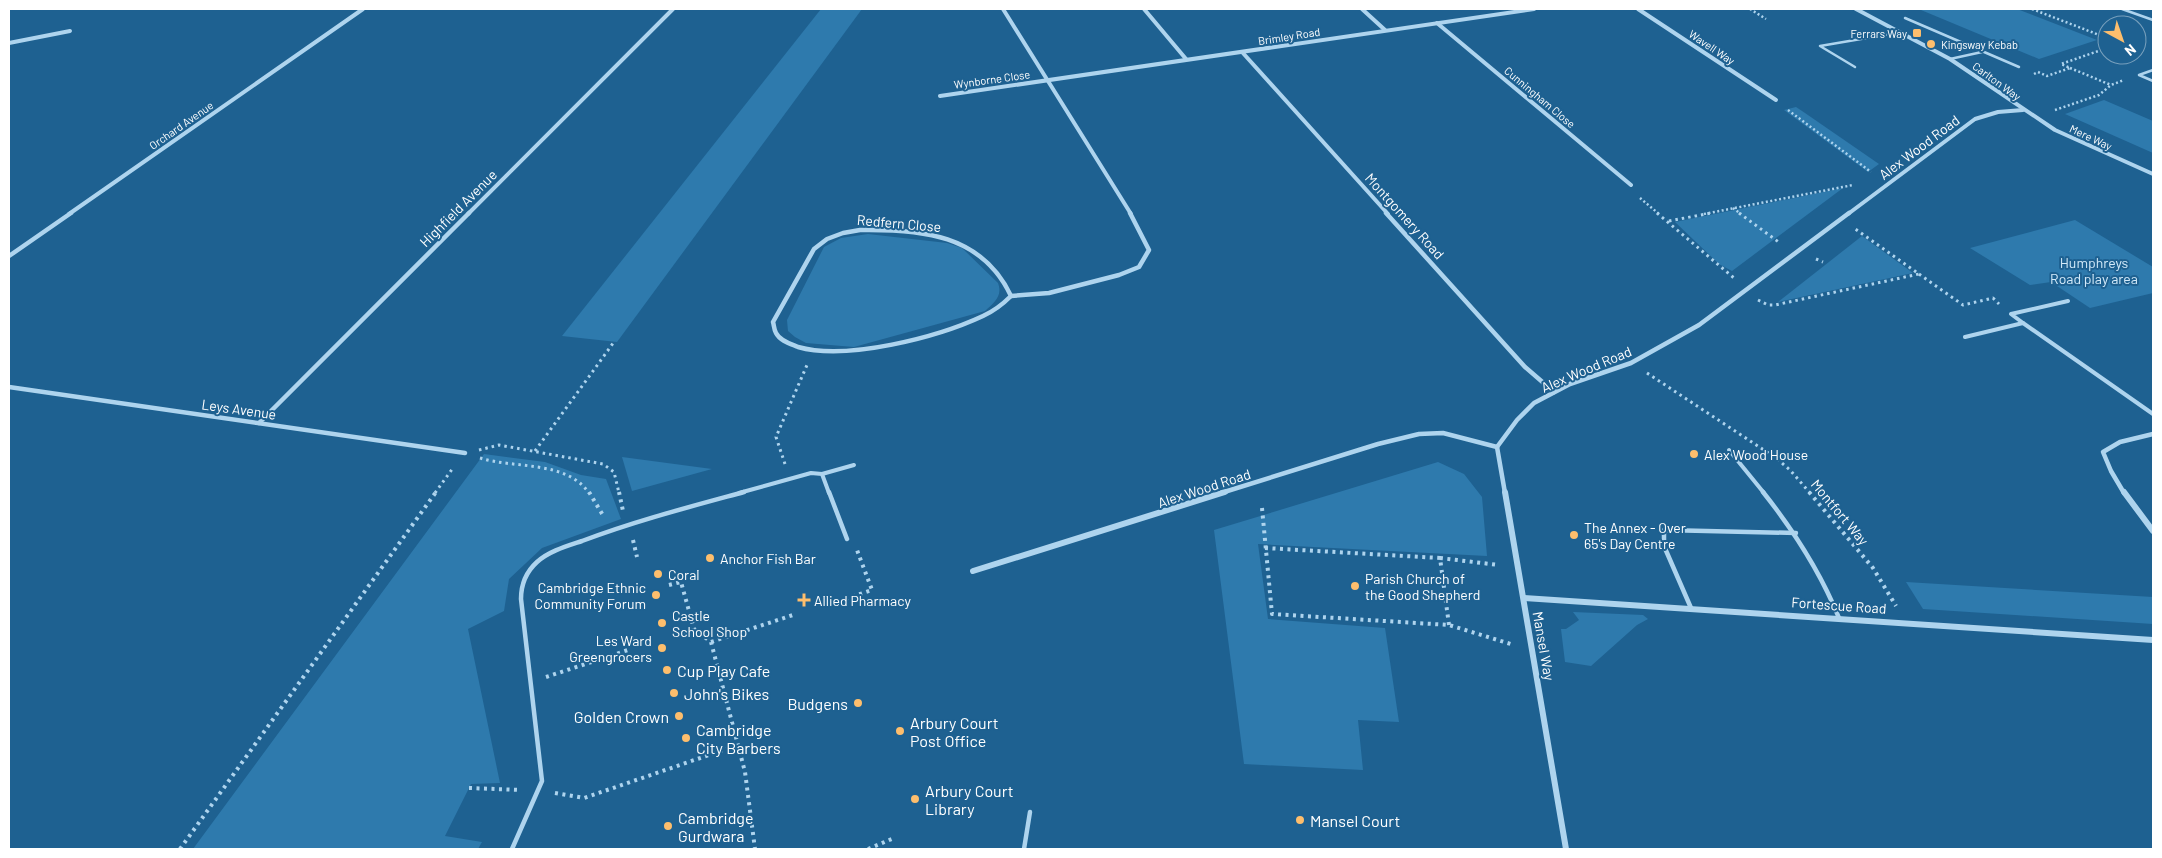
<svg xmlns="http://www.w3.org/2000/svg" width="2162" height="858" font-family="Barlow,sans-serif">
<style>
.green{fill:#2e7aad}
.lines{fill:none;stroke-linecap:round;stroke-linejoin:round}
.path-far2{stroke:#aed4ee;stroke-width:2.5;stroke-dasharray:2 2.5;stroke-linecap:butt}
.path-far1{stroke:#aed4ee;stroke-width:3;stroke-dasharray:2.5 4;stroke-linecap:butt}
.path{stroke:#aed4ee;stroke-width:4;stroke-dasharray:3 4.5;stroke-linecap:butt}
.service-far2{stroke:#aed4ee;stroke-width:2.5}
.service-far1{stroke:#aed4ee;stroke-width:4}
.service{stroke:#aed4ee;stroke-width:4.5}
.minor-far2{stroke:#aed4ee;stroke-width:4}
.minor-far1{stroke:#aed4ee;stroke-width:4.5}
.minor{stroke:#aed4ee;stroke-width:6}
.poi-dot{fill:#fdbe6d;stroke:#1e6191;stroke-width:2}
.labels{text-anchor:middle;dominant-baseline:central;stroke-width:4;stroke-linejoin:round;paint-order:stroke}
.far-poi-label{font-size:11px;fill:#fff;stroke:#1e6191;text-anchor:end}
.far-street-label{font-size:11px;fill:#fff;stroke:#1e6191}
.street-label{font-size:14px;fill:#fff;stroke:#1e6191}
.park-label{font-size:14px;fill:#d4ebfa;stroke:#1e6191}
.poi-label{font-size:14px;fill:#fff;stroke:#1e6191;text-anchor:start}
.near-poi-label{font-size:16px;fill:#fff;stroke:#1e6191;text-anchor:start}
</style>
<rect width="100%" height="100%" fill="#1e6191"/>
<!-- green -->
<g class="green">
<polygon points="821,9 862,9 617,342 562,336"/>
<polygon points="1924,9 2017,9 2097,40 2039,59 1921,10"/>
<polygon points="2104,100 2153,121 2153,153 2065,114"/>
<polygon points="1796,107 1805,113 1879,164 1868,172 1784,110"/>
<polygon points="1843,188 1732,271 1719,264 1675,222"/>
<polygon points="2075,220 2153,267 2153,293 2090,308 2051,282 2030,285 1970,248"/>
<path d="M868 234 947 243 962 248 998 283C1003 296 994 303 985 311L854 347 806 343 795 337 788 331 787 320 824 247 841 238Z"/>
<polygon points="1862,236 1913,273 1778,302"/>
<polygon points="484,454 545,462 581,475 606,479 621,519 542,548 509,579 504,611 468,629 500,783 471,784 445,836 482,842 478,849 193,849"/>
<polygon points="622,457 712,469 632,491"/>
<polygon points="1438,462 1464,474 1482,497 1487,556 1258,544 1268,619 1385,628 1399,722 1358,720 1363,770 1244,764 1214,530"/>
<polygon points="1906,582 2153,597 2153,624 1923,609"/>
<polygon points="1573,612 1643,615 1648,619 1637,625 1591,666 1565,662 1561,629 1566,629 1579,620"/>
</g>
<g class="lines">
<!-- path-far2 -->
<g class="path-far2">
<polyline points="1750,9 1766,19"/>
<polyline points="2032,9 2107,38"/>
<polyline points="2070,68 2111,85"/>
<polyline points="2034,74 2038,72 2047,76 2070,68 2061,64 2107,48"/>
<polyline points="1788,110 1871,172"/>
<polyline points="2055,110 2099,95 2111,85 2124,80"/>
<polyline points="1640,198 1659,214"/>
<polyline points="1733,208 1741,214"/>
<polyline points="1704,214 1853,185"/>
</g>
<!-- path-far1 -->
<g class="path-far1">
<polyline points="1657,213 1734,278"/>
<polyline points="1739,213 1780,243"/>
<polyline points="1669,221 1711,213"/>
<polyline points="1816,259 1823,262"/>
<polyline points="1919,274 1963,305 1993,298 1999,304"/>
<polyline points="1758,300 1768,305 1775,305 1919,274 1854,228"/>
<polyline points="1647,373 1776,458 1790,470 1810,493"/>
<polyline points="479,450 499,445 603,464 614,472 619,493"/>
<polyline points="535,451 614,342"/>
<path d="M480 458C515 469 566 460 589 493"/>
<polyline points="785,464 776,437 807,365"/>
<polyline points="435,493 453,468"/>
</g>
<!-- path -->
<g class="path">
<polyline points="589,492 604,517"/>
<polyline points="619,492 623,511"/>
<polyline points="1809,492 1873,568 1896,606"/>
<polyline points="1262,508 1272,614 1449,625 1514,645"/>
<polyline points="633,540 637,557"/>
<polyline points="1265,548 1440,558"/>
<polyline points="669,585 681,582 694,629 711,642 745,772 755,849"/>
<polyline points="845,599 872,590 857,550"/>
<polyline points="1449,625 1440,558 1499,565"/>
<polyline points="682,633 694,629"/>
<polyline points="711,642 796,614"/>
<polyline points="546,677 628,650"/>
<polyline points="469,788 521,790"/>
<polyline points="555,793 584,798 738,745"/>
<polyline points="180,849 436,492"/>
<polyline points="868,849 894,838"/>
</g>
<!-- service-far2 -->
<g class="service-far2">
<polyline points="2122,9 2153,20"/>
<polyline points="1905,18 2019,67"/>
<polyline points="1950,59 1982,52"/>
<polyline points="1855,67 1820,46 1902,32"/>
<polyline points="2153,70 2139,75 2153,81"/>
</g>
<!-- service-far1 -->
<g class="service-far1">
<polyline points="2023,323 2153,414"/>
<polyline points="1965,337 2023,323 2011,314 2068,301"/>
<polyline points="1729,450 1764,493"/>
<polyline points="822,474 854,465"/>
<polyline points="739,493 811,473 822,474 829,493"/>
</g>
<!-- service -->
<g class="service">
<polyline points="829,492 847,539"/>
<path d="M1763 492C1794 531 1820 571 1839 618"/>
<polyline points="1691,608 1664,546 1664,530 1796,533"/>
<path d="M512 849 542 781 521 599C521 584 526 572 537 562 549 551 567 546 582 541 635 521 689 507 744 492"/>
<polyline points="1024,849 1030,812"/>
</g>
<!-- minor-far2 -->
<g class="minor-far2">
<polyline points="1003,9 1131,214"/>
<polyline points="1144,9 1186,59"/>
<polyline points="1362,9 1385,30"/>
<polyline points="1638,9 1776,100"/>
<polyline points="1856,9 1950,59 2055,130 2153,174"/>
<polyline points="1437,23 1631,185"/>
<polyline points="9,43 70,31"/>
<polyline points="1242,52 1388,214"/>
<polyline points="940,96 1534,9"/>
<polyline points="69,214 363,9"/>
<polyline points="468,214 673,9"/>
<polyline points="1848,214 1975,119 1998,112 2023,110"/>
</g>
<!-- minor-far1 -->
<g class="minor-far1">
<polyline points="1386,213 1525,367 1554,392"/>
<path d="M860 230C921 229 982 234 1011 296 1003 304 994 311 983 316 938 337 847 361 798 347 791 344 780 341 776 333 774 330 774 325 773 322L814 249 827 239 843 233Z"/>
<polyline points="9,256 71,213"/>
<polyline points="1011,296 1049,293 1119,275 1139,267 1149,250 1130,213"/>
<polyline points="9,387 465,453"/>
<polyline points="259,423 469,213"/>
<polyline points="1497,447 1517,420 1534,403 1570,384 1631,363 1699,325 1849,213"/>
<polyline points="1497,447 1505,493"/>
<polyline points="1221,493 1378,444 1419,434 1443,433 1497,447"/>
<polyline points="2124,493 2111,471 2103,452 2120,442 2153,434"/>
</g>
<!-- minor -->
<g class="minor">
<polyline points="1505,492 1566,849"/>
<polyline points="2124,492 2153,531"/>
<polyline points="973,571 1225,492"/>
<polyline points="1524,598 2153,640"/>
</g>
</g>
<!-- markers -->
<g class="poi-dot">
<rect x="1912" y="28" width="10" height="10" rx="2.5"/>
<circle cx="1931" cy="44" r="5"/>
<circle cx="1694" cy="454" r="5"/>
<circle cx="1574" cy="535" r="5"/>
<circle cx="710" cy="558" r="5"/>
<circle cx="658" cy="574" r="5"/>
<circle cx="1355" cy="586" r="5"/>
<circle cx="656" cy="595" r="5"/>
<path d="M801.5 592.5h5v5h5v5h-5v5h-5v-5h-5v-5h5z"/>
<circle cx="662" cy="623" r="5"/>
<circle cx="662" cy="648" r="5"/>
<circle cx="667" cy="670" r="5"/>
<circle cx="674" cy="693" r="5"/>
<circle cx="858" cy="703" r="5"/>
<circle cx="679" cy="716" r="5"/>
<circle cx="900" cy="731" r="5"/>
<circle cx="686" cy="738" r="5"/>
<circle cx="915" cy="799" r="5"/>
<circle cx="1300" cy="820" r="5"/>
<circle cx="668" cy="826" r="5"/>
</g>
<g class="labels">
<!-- far-poi labels -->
<g class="far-poi-label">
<text x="1907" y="33">Ferrars Way</text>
<text x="1941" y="44" text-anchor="start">Kingsway Kebab</text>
</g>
<!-- far-street labels -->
<g class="far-street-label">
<text transform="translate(1289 36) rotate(-9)">Brimley Road</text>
<text transform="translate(1712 47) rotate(34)">Wavell Way</text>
<text transform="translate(992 79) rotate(-8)">Wynborne Close</text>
<text transform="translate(1997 81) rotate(36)">Carlton Way</text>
<text transform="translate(1540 97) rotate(40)">Cunningham Close</text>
<text transform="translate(181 125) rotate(-35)">Orchard Avenue</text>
<text transform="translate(2091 137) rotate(25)">Mere Way</text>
</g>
<!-- street labels -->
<g class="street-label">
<text transform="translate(1919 147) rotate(-37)">Alex Wood Road</text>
<text transform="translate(458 208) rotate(-45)">Highfield Avenue</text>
<text transform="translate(1405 216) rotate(48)">Montgomery Road</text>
<text transform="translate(899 223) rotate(5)">Redfern Close</text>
<text transform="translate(1586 369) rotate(-23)">Alex Wood Road</text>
<text transform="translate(239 409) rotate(8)">Leys Avenue</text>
<text transform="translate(1204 488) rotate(-18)">Alex Wood Road</text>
<text transform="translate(1840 512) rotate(50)">Montfort Way</text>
<text transform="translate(1839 605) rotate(4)">Fortescue Road</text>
<text transform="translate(1544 646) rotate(80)">Mansel Way</text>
</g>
<!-- park labels -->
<g class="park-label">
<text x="2094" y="262">Humphreys<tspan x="2094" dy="16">Road play area</tspan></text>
</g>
<!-- poi labels -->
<g class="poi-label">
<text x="1704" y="454">Alex Wood House</text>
<text x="1584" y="527">The Annex - Over<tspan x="1584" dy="16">65's Day Centre</tspan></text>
<text x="720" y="558">Anchor Fish Bar</text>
<text x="668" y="574">Coral</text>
<text x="1365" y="578">Parish Church of<tspan x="1365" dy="16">the Good Shepherd</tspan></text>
<text x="646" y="587" text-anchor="end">Cambridge Ethnic<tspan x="646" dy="16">Community Forum</tspan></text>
<text x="814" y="600">Allied Pharmacy</text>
<text x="672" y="615">Castle<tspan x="672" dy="16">School Shop</tspan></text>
<text x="652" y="640" text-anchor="end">Les Ward<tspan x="652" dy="16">Greengrocers</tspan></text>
</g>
<!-- near-poi labels -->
<g class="near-poi-label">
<text x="677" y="670">Cup Play Cafe</text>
<text x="684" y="693">John's Bikes</text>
<text x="848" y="703" text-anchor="end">Budgens</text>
<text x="669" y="716" text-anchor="end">Golden Crown</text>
<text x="910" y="722">Arbury Court<tspan x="910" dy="18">Post Office</tspan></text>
<text x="696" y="729">Cambridge<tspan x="696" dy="18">City Barbers</tspan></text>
<text x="925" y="790">Arbury Court<tspan x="925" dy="18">Library</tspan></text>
<text x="678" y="817">Cambridge<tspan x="678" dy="18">Gurdwara</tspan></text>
<text x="1310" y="820">Mansel Court</text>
</g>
</g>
<!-- border -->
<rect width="2162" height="858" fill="none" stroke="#ffffff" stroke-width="20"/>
<!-- north arrow -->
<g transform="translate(2122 40) rotate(140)"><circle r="24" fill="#1e6191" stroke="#78a0bd"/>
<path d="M0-4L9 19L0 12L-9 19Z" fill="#fdbe6d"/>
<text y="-8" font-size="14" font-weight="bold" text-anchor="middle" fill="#ffffff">N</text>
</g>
</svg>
